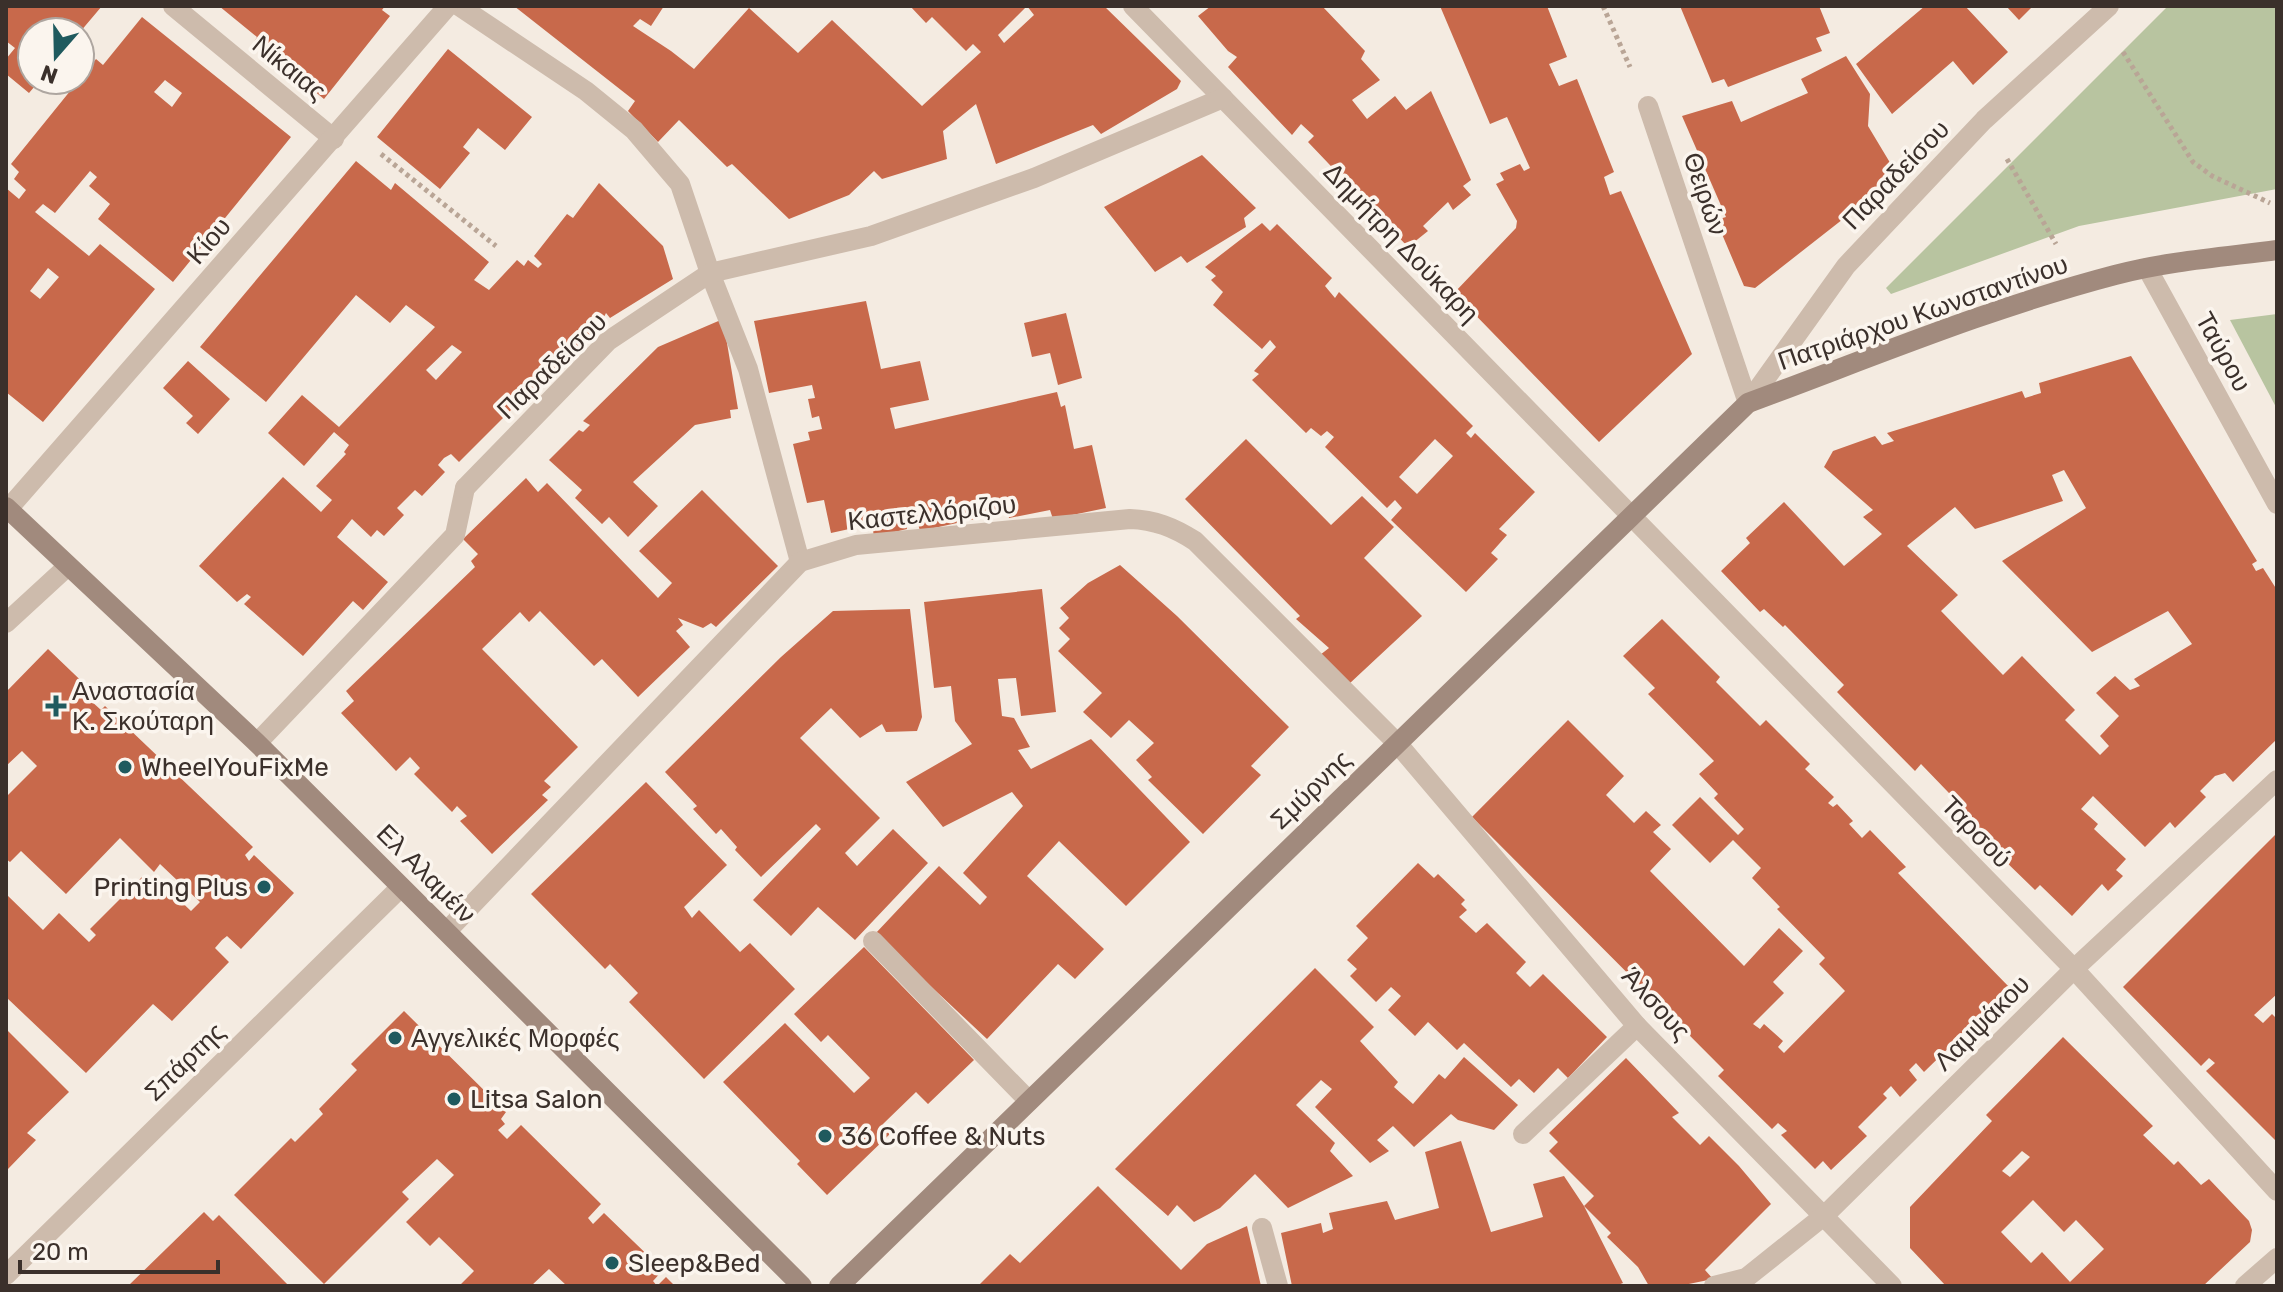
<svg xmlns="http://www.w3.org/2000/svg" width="2283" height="1292" font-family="Rubik,sans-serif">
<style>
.green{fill:#b8c4a0}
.building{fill:#c8694b;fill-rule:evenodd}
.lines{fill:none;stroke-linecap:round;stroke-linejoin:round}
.path{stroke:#b9a596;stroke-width:5;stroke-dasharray:4 4;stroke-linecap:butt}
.service{stroke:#cdbbac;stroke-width:20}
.pedestrian{stroke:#cdbbac;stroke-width:20}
.minor{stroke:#cdbbac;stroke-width:20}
.secondary{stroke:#a18a7d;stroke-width:20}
.poi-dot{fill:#1f5a5e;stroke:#fbf5ee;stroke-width:3}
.labels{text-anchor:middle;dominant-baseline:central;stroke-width:7;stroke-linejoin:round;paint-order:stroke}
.street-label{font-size:26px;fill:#3b302b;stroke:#fbf5ee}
.poi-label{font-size:26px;fill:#3b302b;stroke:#fbf5ee;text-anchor:start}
</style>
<rect width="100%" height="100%" fill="#f4ebe1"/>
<!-- green -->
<g class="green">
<polygon points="2168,6 2277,6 2277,189 2079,226 1891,294 1886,288"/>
<polygon points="2277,314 2277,409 2230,320"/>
</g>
<!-- building -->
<g class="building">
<polygon points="6,6 102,6 80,32 32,32 32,80 40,80 29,93 6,74 6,59 15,48 6,41"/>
<polygon points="219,6 385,6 382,10 390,16 324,99 254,42 257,37"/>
<path d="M514 6H664L651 26 640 19 633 26 671 51 694 69 749 8 798 53 832 20 922 106 981 52 973 44 966 51 932 17 926 23 910 6H1104L1181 81 1177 89 1101 134 1093 125 996 164 976 104 943 131 947 159 882 179 874 171 849 195 789 219 732 164 727 167 679 120 658 142 628 111 635 101ZM1027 6 1034 15 1004 43 998 35Z"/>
<polygon points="1211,6 1322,6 1365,51 1361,59 1380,80 1352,100 1367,119 1395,96 1406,110 1431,91 1471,180 1463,186 1471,195 1453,210 1448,202 1423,226 1428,231 1408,247 1308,142 1314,136 1301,124 1292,135 1228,67 1237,57 1228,51 1198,16"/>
<polygon points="1440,6 1547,6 1567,57 1549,64 1559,86 1577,79 1614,172 1604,177 1610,195 1621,191 1692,354 1599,442 1454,293 1516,228 1517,221 1496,184 1504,180 1500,173 1520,164 1524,171 1530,168 1507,117 1490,124"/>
<polygon points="1680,6 1819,6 1830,33 1816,38 1822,51 1728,87 1724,79 1712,83"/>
<polygon points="1925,6 1965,6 2008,52 1973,85 1953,61 1892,114 1856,64"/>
<polygon points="2006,6 2033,6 2019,20"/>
<path d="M142 17 291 137 173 282 98 219 110 204 89 186 97 177 90 171 55 213 43 204 35 212 89 256 100 244 155 289 43 422 6 392V188L19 199 26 190 14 179 19 172 11 164 96 59 103 65ZM165 80 182 93 172 107 154 92ZM48 268 59 277 40 299 30 291Z"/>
<polygon points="448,49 532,117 505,150 478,128 463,147 470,153 440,189 377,137"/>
<polygon points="1846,56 1870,94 1868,126 1898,176 1755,288 1744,286 1716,220 1726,217 1682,116 1732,101 1741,122 1808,93 1801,79"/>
<polygon points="1202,155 1256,208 1244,218 1246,227 1187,263 1181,256 1155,272 1104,207"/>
<path d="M356 161 391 190 395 183 489 262 474 280 489 290 517 260 524 266 528 260 538 268 542 264 534 256 567 214 573 218 599 183 663 246 673 279 610 318 606 313 602 321 595 315 589 321 597 328 525 396 517 391 504 401 511 410 459 462 451 454 444 458 438 465 445 472 422 496 415 490 397 508 404 515 384 536 377 530 371 537 352 519 337 537 388 582 363 610 353 601 303 656 244 604 251 597 247 594 237 602 199 566 283 477 321 512 332 500 316 486 346 454 344 452 349 445 334 432 304 466 268 433 302 395 339 427 435 327 406 305 390 323 356 295 266 402 200 347ZM452 345 462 352 436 380 426 370Z"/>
<path d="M1262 223 1270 231 1277 224 1332 278 1325 286 1335 298 1339 292 1473 426 1466 433 1471 438 1475 433 1535 492 1499 529 1507 535 1491 553 1498 559 1466 592 1391 520 1402 508 1395 500 1387 508 1325 447 1334 437 1327 431 1321 436 1311 428 1306 433 1252 380 1259 374 1254 371 1276 347 1270 340 1262 349 1213 305 1223 292 1211 280 1216 276 1205 267ZM1435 439 1453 456 1417 494 1399 477Z"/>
<polygon points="866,301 881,369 920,361 929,400 890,408 895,429 1057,392 1061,407 1065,405 1074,449 1092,445 1106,508 1053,519 1050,510 1009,518 1008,512 920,531 915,513 904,516 907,529 874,537 872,524 831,533 824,500 807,503 793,444 810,440 808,432 822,429 819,416 812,418 808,399 815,398 812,385 769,393 754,321"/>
<polygon points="1066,313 1082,378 1058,385 1050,353 1032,357 1024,323"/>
<polygon points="723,319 738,409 730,410 731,418 695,425 633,482 658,506 628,537 609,517 602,524 575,498 582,490 549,460 579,430 583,432 590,425 583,421 658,347"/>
<path d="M2131 356 2257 561 2252 564 2256 571 2263 568 2277 590V739L2233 782 2225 773 2215 776 2200 791 2206 797 2175 828 2170 822 2145 847 2093 796 2081 809 2098 824 2094 829 2126 859 2116 870 2123 876 2108 891 2102 884 2072 916 2040 885 2035 890 1969 826 1975 820 1921 764 1915 771 1837 692 1844 685 1785 625 1783 627 1764 609 1760 612 1721 571 1750 543 1746 538 1784 502 1844 566 1882 534 1863 517 1873 510 1824 467 1833 451 1875 436 1882 445 1894 441 1887 433 2022 391 2025 398 2041 393 2039 383ZM2064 470 2086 508 2002 561 2092 652 2168 611 2192 644 2134 679 2140 686 2130 690 2115 676 2096 693 2119 716 2100 736 2109 746 2100 755 2065 720 2075 710 2022 656 2003 675 1941 611 1958 595 1907 546 1955 507 1975 529 2063 501 2052 475Z"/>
<polygon points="188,361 230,399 198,434 186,423 193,416 163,388"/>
<polygon points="1246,439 1331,525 1362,496 1394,527 1364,558 1422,616 1349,684 1320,655 1329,648 1296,619 1300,616 1185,499"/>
<polygon points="526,478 538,492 547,483 658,598 672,583 639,551 702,490 778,566 716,627 711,623 703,628 678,618 683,625 676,631 690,647 638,697 602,659 594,666 540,611 529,622 520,612 482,649 578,747 544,781 551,787 542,795 548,800 492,854 460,821 467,816 457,806 452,812 414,774 420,768 410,757 396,771 341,713 354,701 346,691 475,567 471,561 478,554 463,539"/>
<polygon points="1120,565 1177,616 1289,727 1251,766 1261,775 1203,834 1148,780 1152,777 1136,760 1154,743 1129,720 1111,738 1083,712 1102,693 1058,651 1070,639 1059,628 1069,618 1060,608 1088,583"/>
<polygon points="1042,589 1056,712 1021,716 1016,678 998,679 1002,716 1014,718 1030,747 1018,750 1031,769 1091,739 1190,842 1126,906 1059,841 1027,876 1104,949 1075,979 1058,964 987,1039 875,934 939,866 980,905 987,897 963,873 1023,806 1012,792 943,827 906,782 972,744 955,721 951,686 934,688 924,602"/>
<polygon points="910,609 922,717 917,731 886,732 882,724 860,738 831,708 800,738 880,818 845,853 857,866 893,829 928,863 855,940 818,907 791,936 753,900 821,829 816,824 761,877 735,850 737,847 721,829 716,834 693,809 697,806 665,772 781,657 833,611"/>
<polygon points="1662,619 1720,677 1716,682 1760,726 1766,720 1810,764 1805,769 1834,797 1828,803 1833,807 1837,804 1853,821 1849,824 1862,838 1870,830 1906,867 1898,873 2010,988 1924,1072 1916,1063 1909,1070 1917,1080 1900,1097 1891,1086 1883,1094 1887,1098 1858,1127 1867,1136 1831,1170 1823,1161 1815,1169 1781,1135 1787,1131 1778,1123 1772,1129 1718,1076 1724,1070 1472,817 1568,720 1624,776 1606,795 1634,823 1646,811 1661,825 1653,832 1671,849 1650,871 1744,966 1779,928 1803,951 1773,982 1784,993 1753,1024 1760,1029 1764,1024 1783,1041 1778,1047 1784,1053 1845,991 1819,964 1825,958 1777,909 1780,907 1752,878 1761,868 1733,840 1710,863 1672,825 1700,797 1738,835 1744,829 1714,798 1718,794 1699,774 1714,761 1648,694 1655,688 1623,656"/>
<polygon points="48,649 96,695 90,700 101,710 105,706 253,847 245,855 249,861 254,855 294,893 241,949 227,936 222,940 215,948 229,962 172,1021 153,1004 86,1073 6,997 6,894 43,930 59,913 89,942 96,935 90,929 142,877 147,882 153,875 191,911 200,902 160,864 154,872 120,838 66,894 21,851 10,862 6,859 6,797 37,766 22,751 6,766 6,692"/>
<polygon points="646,782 727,865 684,907 692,918 699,910 740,952 750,943 795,989 704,1079 629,1002 638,993 610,964 605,969 531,894"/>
<polygon points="2277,833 2277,994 2254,1015 2263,1023 2272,1014 2277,1019 2277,1142 2206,1071 2215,1063 2209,1058 2201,1066 2123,987"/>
<polygon points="1418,863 1434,878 1438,874 1465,900 1461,904 1467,910 1459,917 1476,933 1487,923 1526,962 1516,973 1530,987 1543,974 1607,1037 1568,1078 1558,1068 1534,1093 1519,1079 1511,1087 1464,1043 1457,1050 1428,1022 1415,1036 1388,1010 1401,996 1391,987 1376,1002 1350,976 1357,969 1347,960 1368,938 1356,926"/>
<polygon points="864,947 974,1060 928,1104 916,1092 883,1124 891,1133 827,1195 797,1164 800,1161 723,1082 785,1023 854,1093 870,1078 828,1035 821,1042 794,1014"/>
<polygon points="1315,968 1374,1027 1360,1041 1398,1082 1394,1087 1413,1104 1439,1074 1445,1079 1464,1057 1518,1105 1494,1130 1458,1120 1451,1114 1414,1147 1393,1126 1377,1140 1389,1151 1370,1163 1315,1107 1332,1089 1321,1080 1296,1105 1335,1143 1330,1151 1353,1176 1288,1208 1255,1174 1220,1208 1194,1222 1177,1205 1168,1216 1115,1169"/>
<polygon points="404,1011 506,1112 501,1119 505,1124 498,1130 507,1139 521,1125 601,1204 588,1218 593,1224 604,1213 663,1270 653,1281 657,1286 666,1277 675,1286 567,1286 549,1269 531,1286 459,1286 474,1271 439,1237 430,1246 406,1222 454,1175 437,1159 402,1192 409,1199 324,1284 234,1195 291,1138 295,1142 323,1114 319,1109 357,1070 351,1064"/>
<polygon points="6,1029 69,1092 27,1133 36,1140 8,1169"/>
<path d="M2063 1037 2153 1126 2143 1135 2174 1165 2178 1161 2201 1185 2209 1179 2249 1221 2252 1230 2250 1242 2203 1286H1946L1910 1248V1207L1992 1121 1986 1115ZM2022 1151 2030 1157 2010 1177 2002 1171ZM2033 1200 2064 1232 2076 1220 2104 1249 2070 1282 2042 1252 2031 1263 2001 1232Z"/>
<polygon points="1626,1058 1679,1113 1672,1117 1700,1145 1709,1136 1739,1166 1771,1204 1705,1270 1713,1279 1679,1286 1649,1286 1638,1267 1607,1237 1611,1233 1584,1206 1594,1196 1549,1151 1558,1142 1549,1133"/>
<polygon points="1461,1141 1491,1232 1543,1217 1533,1184 1564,1176 1584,1206 1623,1283 1615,1286 1292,1286 1281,1233 1321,1223 1323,1233 1333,1229 1329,1213 1387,1201 1395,1220 1439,1208 1425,1152"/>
<polygon points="1098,1186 1181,1270 1207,1244 1247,1226 1261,1286 978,1286 1010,1254 1020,1263"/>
<polygon points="204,1212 213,1221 219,1215 289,1286 128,1286"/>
</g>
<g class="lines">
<!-- path -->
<g class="path">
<polyline points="1603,6 1630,67"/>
<polyline points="2123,52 2193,162 2212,176 2270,203"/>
<polyline points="381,154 496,246"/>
<polyline points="2007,159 2056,244"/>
</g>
<!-- service -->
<g class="service">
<polyline points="1523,1134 1637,1026"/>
<polyline points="1262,1228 1278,1286"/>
</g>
<!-- pedestrian -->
<g class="pedestrian">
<polyline points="257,743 455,535 465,488"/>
<polyline points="873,941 1029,1101"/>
</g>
<!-- minor -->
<g class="minor">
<polyline points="173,6 334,139"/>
<polyline points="459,6 586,91 634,130 680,184 710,273 748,369 800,562"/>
<polyline points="1133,6 2074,969 2277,1191"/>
<polyline points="1648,106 1748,403"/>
<polyline points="2147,268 2277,504"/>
<polyline points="1748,403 1846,266 1984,120 2109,6"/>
<polyline points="465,488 608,341 710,273 871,236 1034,178 1223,98"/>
<polyline points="8,509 448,6"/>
<polyline points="6,623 68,566"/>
<path d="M447 931 800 562 856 545 1130 519C1155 520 1173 527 1195 541L1397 743 1637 1026 1892 1286"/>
<polyline points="6,1275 401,887"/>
<polyline points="1714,1286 1746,1278 1825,1215 2074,969 2277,780"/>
<polyline points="2245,1286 2277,1258"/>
</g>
<!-- secondary -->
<g class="secondary">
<polyline points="6,507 257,743 802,1286"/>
<path d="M839 1286 1748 403C1870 358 1989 308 2115 275 2168 261 2223 257 2277 250"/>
</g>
</g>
<!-- markers -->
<g class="poi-dot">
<path d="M52 694h8v8h8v8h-8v8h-8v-8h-8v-8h8z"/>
<circle cx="125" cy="767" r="8"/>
<circle cx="264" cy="887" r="8"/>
<circle cx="395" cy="1038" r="8"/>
<circle cx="454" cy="1099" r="8"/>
<circle cx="825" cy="1136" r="8"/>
<circle cx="612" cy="1263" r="8"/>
</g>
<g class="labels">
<!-- street labels -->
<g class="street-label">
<text transform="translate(289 68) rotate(39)">Νίκαιας</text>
<text transform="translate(1896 175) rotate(-46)">Παραδείσου</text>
<text transform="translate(1705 194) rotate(71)">Θειρών</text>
<text transform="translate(209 241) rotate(-49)">Κίου</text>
<text transform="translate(1401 243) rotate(46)">Δημήτρη Δούκαρη</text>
<text transform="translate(1923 313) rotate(-19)">Πατριάρχου Κωνσταντίνου</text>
<text transform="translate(2223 352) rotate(61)">Ταύρου</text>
<text transform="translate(552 366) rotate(-44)">Παραδείσου</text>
<text transform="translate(932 513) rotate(-6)">Καστελλόριζου</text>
<text transform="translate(1311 790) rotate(-44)">Σμύρνης</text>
<text transform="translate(1976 832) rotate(46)">Ταρσού</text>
<text transform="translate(426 874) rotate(45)">Ελ Αλαμέιν</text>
<text transform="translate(1656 1004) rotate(48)">Άλσους</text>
<text transform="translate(1982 1023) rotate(-45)">Λαμψάκου</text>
<text transform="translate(185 1062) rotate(-44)">Σπάρτης</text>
</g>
<!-- poi labels -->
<g class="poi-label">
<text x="72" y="691">Αναστασία<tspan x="72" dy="30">Κ. Σκούταρη</tspan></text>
<text x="141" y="767">WheelYouFixMe</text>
<text x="248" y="887" text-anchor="end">Printing Plus</text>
<text x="411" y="1038">Αγγελικές Μορφές</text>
<text x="470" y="1099">Litsa Salon</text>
<text x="841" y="1136">36 Coffee &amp; Nuts</text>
<text x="628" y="1263">Sleep&amp;Bed</text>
</g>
</g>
<!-- border -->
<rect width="2283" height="1292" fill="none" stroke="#3b302b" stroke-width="16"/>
<!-- north arrow -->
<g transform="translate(56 56) rotate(200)"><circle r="38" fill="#fbf5ee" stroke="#aea6a0" stroke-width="2"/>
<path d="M0-6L14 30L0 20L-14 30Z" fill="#1f5a5e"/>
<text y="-12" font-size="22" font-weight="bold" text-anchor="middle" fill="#3b302b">N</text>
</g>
<!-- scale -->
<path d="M20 1260v12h198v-12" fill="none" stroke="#3b302b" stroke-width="4"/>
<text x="32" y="1260" font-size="24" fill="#3b302b" stroke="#fbf5ee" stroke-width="6" paint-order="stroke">20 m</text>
</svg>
